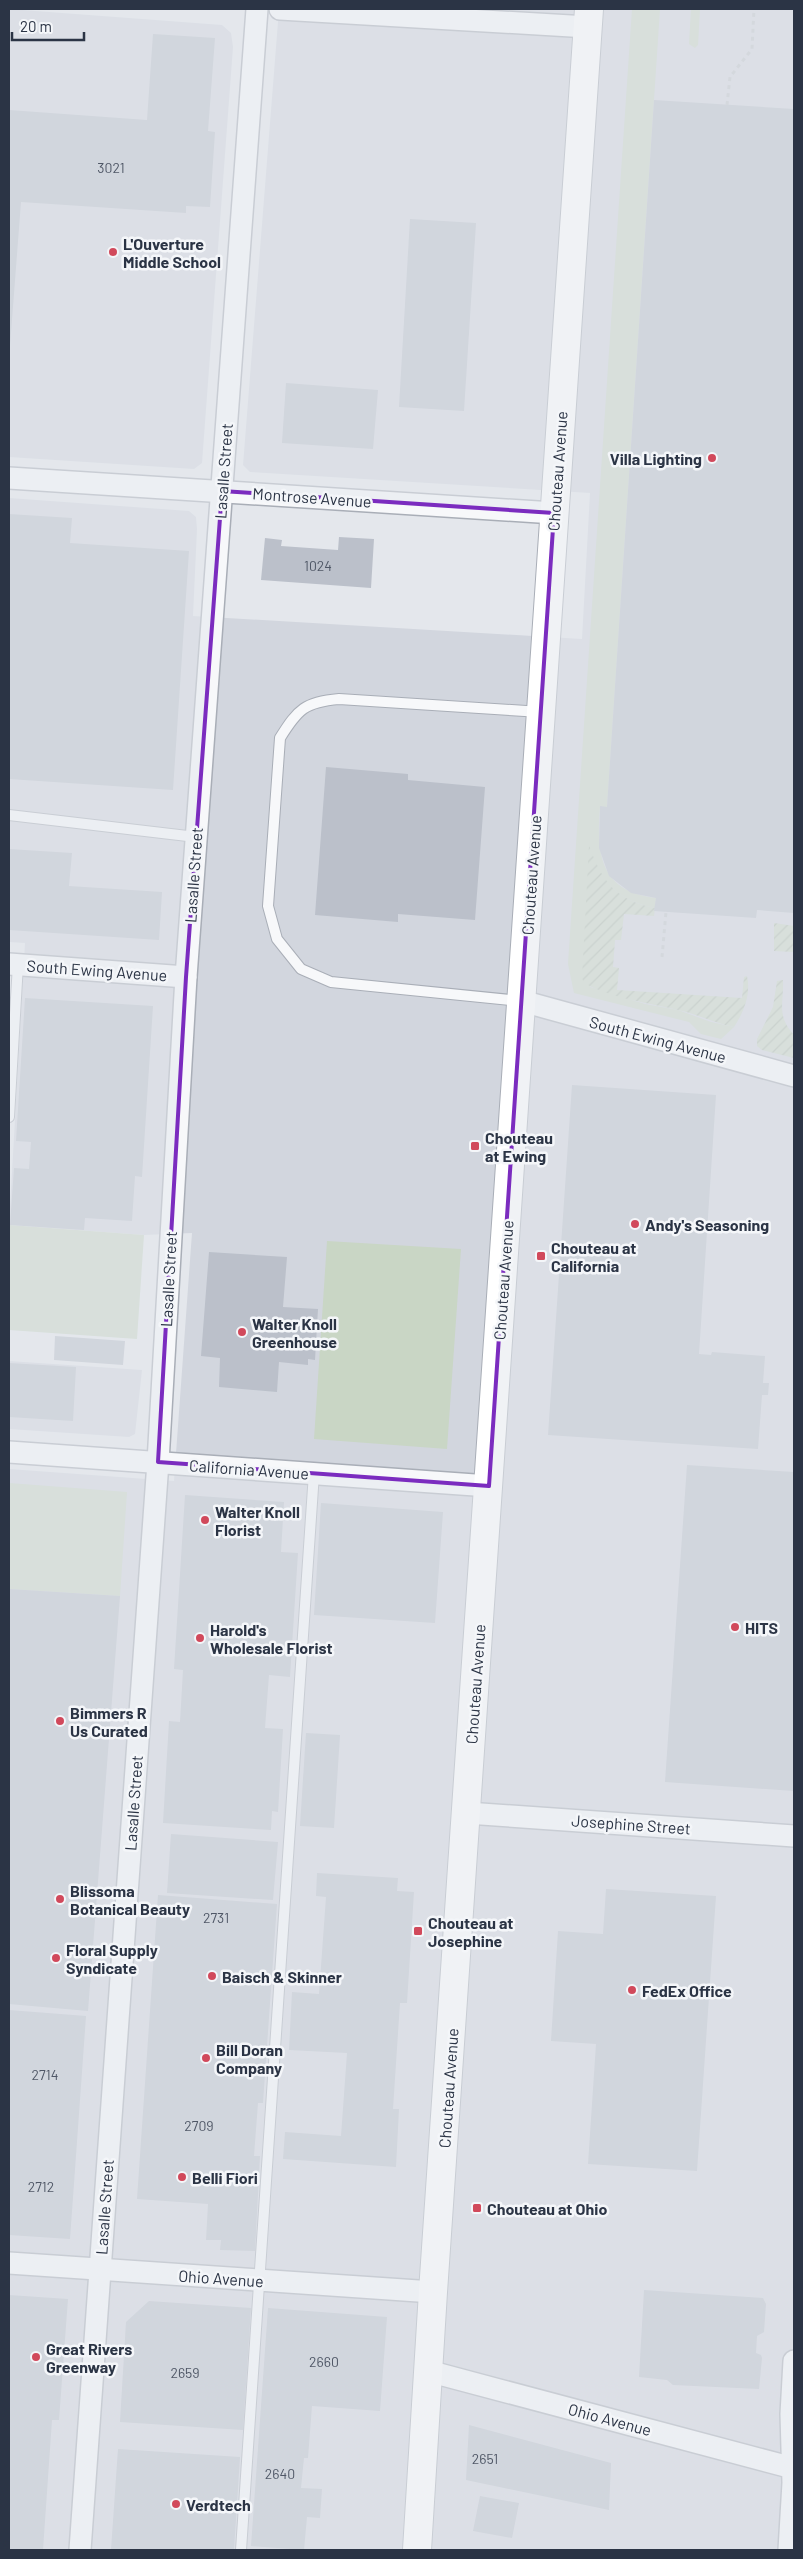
<svg xmlns="http://www.w3.org/2000/svg" width="803" height="2559" font-family="Barlow,sans-serif">
<style>
.built{fill:#d2d6de}
.green{fill:#c9d6c5}
.garden{fill:url(#garden-furrows)}
.building{fill:#bbc0ca}
.lines{fill:none;stroke-linecap:round;stroke-linejoin:round}
.service-casing{stroke:#a9aeb7;stroke-width:12}
.minor-casing{stroke:#a9aeb7;stroke-width:24}
.secondary-casing{stroke:#a9aeb7;stroke-width:30}
.path{stroke:#c2c5cb;stroke-width:3;stroke-dasharray:4 4;stroke-linecap:butt}
.service{stroke:#f7f8fa;stroke-width:10}
.minor{stroke:#f7f8fa;stroke-width:21}
.secondary{stroke:#fff;stroke-width:28}
.marked{fill:none;stroke:#7b2cbf;stroke-width:4;stroke-linejoin:round}
.poi-dot{fill:#d1495b;stroke:#f4f6f9;stroke-width:2}
.labels{text-anchor:middle;dominant-baseline:central;stroke-width:5;stroke-linejoin:round;paint-order:stroke}
.number-label{font-size:14px;fill:#4f5766}
.poi-label{font-size:16px;font-weight:bold;fill:#2b3445;stroke:#f4f6f9;text-anchor:start}
.street-label{font-size:16px;fill:#2b3445;stroke:#f4f6f9}
</style>
<defs>
<pattern id="garden-furrows" width="10" height="10" patternUnits="userSpaceOnUse" patternTransform="scale(1.25)"><rect width="10" height="10" fill="#c9d6c5"/><path d="M-1 1l2-2M0 10L10 0M9 11l2-2" fill="none" stroke="#adb8ab"/></pattern>
</defs>
<rect width="100%" height="100%" fill="#e4e7ec"/>
<!-- built -->
<g class="built">
<polygon points="9,9 222,25 231,33 233,47 202,463 194,469 9,457"/>
<polygon points="279,9 794,9 794,2550 9,2550 9,1469 174,1481 192,1233 144,1235 9,1225 25,943 9,942 9,498 189,511 196,517 197,529 193,616 582,639 590,493 250,472 243,465"/>
<polygon points="9,1361 142,1370 135,1434 129,1437 9,1429"/>
</g>
<!-- green -->
<g class="green">
<path d="M632 9H660L607 807H600C596 854 600 892 656 898L655 908C617 900 602 883 589 847L590 987 645 1004 678 1010 711 1022 734 1027 721 1039 701 1034 689 1022 574 993 568 964Z"/>
<polygon points="691,9 700,9 698,45 695,48 689,44"/>
<polygon points="9,1225 144,1235 137,1339 9,1330"/>
<polygon points="327,1241 461,1249 447,1449 314,1439"/>
<polygon points="9,1483 127,1492 120,1596 9,1589"/>
</g>
<!-- garden -->
<g class="garden">
<path d="M589 845C602 882 616 900 655 908L654 916 624 914 621 940H615L613 967 619 968 617 990 742 998 744 977 747 976C751 994 744 1012 734 1027 714 1023 697 1014 678 1010 646 1002 613 999 584 983L582 978Z"/>
<polygon points="774,923 794,926 794,952 774,951"/>
<path d="M783 980C784 1004 776 1015 794 1035V1058L762 1050 757 1046V1039L773 1007 777 981Z"/>
</g>
<!-- building -->
<g class="building">
<polygon points="153,34 215,38 208,131 215,132 210,207 186,206 186,213 21,202 9,359 9,110 147,120"/>
<polygon points="654,100 794,109 794,913 757,910 756,918 654,911 656,898 631,893 609,876 599,848 600,806 607,807"/>
<polygon points="410,219 476,223 464,411 399,407"/>
<polygon points="286,383 378,390 373,449 282,443"/>
<polygon points="9,514 72,518 70,543 189,551 173,790 9,779"/>
<polygon points="339,537 374,539 371,588 261,580 265,538 282,540 281,546 338,550"/>
<polygon points="326,767 408,774 408,780 485,787 475,920 398,914 398,922 315,915"/>
<polygon points="9,849 72,853 69,886 162,892 159,940 9,930"/>
<polygon points="25,998 153,1006 142,1177 135,1176 132,1221 85,1218 84,1230 10,1225 14,1168 29,1169 31,1142 16,1141"/>
<polygon points="572,1085 716,1095 699,1354 711,1355 712,1352 765,1356 763,1383 769,1383 768,1395 762,1395 758,1449 548,1435"/>
<polygon points="209,1252 287,1257 283,1307 318,1309 315,1360 308,1359 308,1365 279,1362 277,1392 219,1387 220,1358 201,1356"/>
<polygon points="55,1336 125,1341 123,1365 54,1360"/>
<polygon points="9,1363 76,1367 73,1421 9,1417"/>
<polygon points="687,1465 794,1472 794,1791 665,1782"/>
<polygon points="185,1495 284,1502 281,1552 298,1553 290,1677 269,1675 265,1728 283,1729 278,1812 272,1811 271,1830 163,1823 169,1721 180,1722 183,1670 174,1669"/>
<polygon points="321,1503 443,1512 435,1623 314,1615"/>
<polygon points="9,1589 120,1596 88,2011 9,2004"/>
<polygon points="306,1733 340,1735 334,1828 300,1826"/>
<polygon points="171,1834 278,1842 273,1900 167,1893"/>
<polygon points="317,1873 398,1878 397,1891 414,1892 407,2003 400,2003 393,2109 399,2109 396,2167 283,2159 285,2132 341,2136 347,2053 289,2050 292,1992 319,1994 326,1897 316,1896"/>
<polygon points="606,1889 716,1896 697,2171 588,2164 596,2044 551,2041 558,1931 603,1934"/>
<polygon points="158,1895 277,1904 263,2103 258,2103 254,2156 260,2156 255,2251 220,2250 221,2240 206,2240 208,2204 137,2199"/>
<polygon points="9,2010 86,2016 70,2239 9,2235"/>
<polygon points="644,2290 763,2298 766,2304 764,2332 757,2336 756,2353 761,2355 762,2358 759,2389 673,2385 667,2380 639,2377"/>
<polygon points="9,2295 68,2299 59,2420 52,2420 43,2550 9,2550"/>
<polygon points="149,2301 251,2308 243,2430 120,2422 126,2322"/>
<polygon points="268,2308 387,2317 380,2411 312,2406 308,2458 304,2458 301,2488 322,2489 320,2518 307,2517 304,2550 251,2546"/>
<polygon points="469,2425 611,2463 609,2510 466,2480"/>
<polygon points="118,2449 240,2457 234,2550 111,2550"/>
<polygon points="480,2496 519,2503 512,2538 473,2531"/>
</g>
<g class="lines">
<defs>
<g id="service">
<polyline points="9,815 196,837"/>
<path d="M521 1001 331 982 301 969 277 939 268 906 280 738C298 709 305 702 339 699L541 712"/>
<polyline points="9,1117 18,964"/>
<polyline points="241,2550 314,1473"/>
</g>
<g id="minor">
<polyline points="280,9 588,27"/>
<polyline points="9,478 554,513"/>
<polyline points="9,964 186,977"/>
<polyline points="522,1001 794,1076"/>
<polyline points="9,1452 489,1486"/>
<polyline points="467,1813 794,1836"/>
<polyline points="9,2263 433,2292"/>
<polyline points="428,2371 793,2468"/>
<polyline points="80,2550 158,1462 186,977 257,9"/>
<polyline points="789,2550 793,2483 791,2414 794,2361"/>
</g>
<polyline id="secondary" points="417,2550 433,2292 589,9"/>
</defs>
<!-- service casing -->
<use href="#service" class="service-casing"/>
<!-- minor casing -->
<use href="#minor" class="minor-casing"/>
<!-- secondary casing -->
<use href="#secondary" class="secondary-casing"/>
<!-- path -->
<g class="path">
<polyline points="727,105 730,77 752,49 754,9"/>
<polyline points="662,957 666,912"/>
</g>
<!-- service -->
<use href="#service" class="service"/>
<!-- minor -->
<use href="#minor" class="minor"/>
<!-- secondary -->
<use href="#secondary" class="secondary"/>
</g>
<!-- marked area -->
<path d="M0 0H803V2559H0ZM222 491 554 513 489 1486 158 1462 186 977Z" fill="#e4e7ec" fill-opacity=".55" fill-rule="evenodd"/>
<path class="marked" d="M222 491 554 513 489 1486 158 1462 186 977Z"/>
<!-- markers -->
<g class="poi-dot">
<circle cx="113" cy="252" r="5"/>
<circle cx="712" cy="458" r="5"/>
<rect x="470" y="1141" width="10" height="10" rx="2.5"/>
<circle cx="635" cy="1224" r="5"/>
<rect x="536" y="1251" width="10" height="10" rx="2.5"/>
<circle cx="242" cy="1332" r="5"/>
<circle cx="205" cy="1520" r="5"/>
<circle cx="735" cy="1627" r="5"/>
<circle cx="200" cy="1638" r="5"/>
<circle cx="60" cy="1721" r="5"/>
<circle cx="60" cy="1899" r="5"/>
<rect x="413" y="1926" width="10" height="10" rx="2.5"/>
<circle cx="56" cy="1958" r="5"/>
<circle cx="212" cy="1976" r="5"/>
<circle cx="632" cy="1990" r="5"/>
<circle cx="206" cy="2058" r="5"/>
<circle cx="182" cy="2177" r="5"/>
<rect x="472" y="2203" width="10" height="10" rx="2.5"/>
<circle cx="36" cy="2357" r="5"/>
<circle cx="176" cy="2504" r="5"/>
</g>
<g class="labels">
<!-- number labels -->
<g class="number-label">
<text x="111" y="167">3021</text>
<text x="318" y="565">1024</text>
<text x="216" y="1917">2731</text>
<text x="45" y="2074">2714</text>
<text x="199" y="2125">2709</text>
<text x="41" y="2186">2712</text>
<text x="324" y="2361">2660</text>
<text x="185" y="2372">2659</text>
<text x="485" y="2458">2651</text>
<text x="280" y="2473">2640</text>
</g>
<!-- poi labels -->
<g class="poi-label">
<text x="123" y="243">L'Ouverture<tspan x="123" dy="18">Middle School</tspan></text>
<text x="702" y="458" text-anchor="end">Villa Lighting</text>
<text x="485" y="1137">Chouteau<tspan x="485" dy="18">at Ewing</tspan></text>
<text x="645" y="1224">Andy's Seasoning</text>
<text x="551" y="1247">Chouteau at<tspan x="551" dy="18">California</tspan></text>
<text x="252" y="1323">Walter Knoll<tspan x="252" dy="18">Greenhouse</tspan></text>
<text x="215" y="1511">Walter Knoll<tspan x="215" dy="18">Florist</tspan></text>
<text x="745" y="1627">HITS</text>
<text x="210" y="1629">Harold's<tspan x="210" dy="18">Wholesale Florist</tspan></text>
<text x="70" y="1712">Bimmers R<tspan x="70" dy="18">Us Curated</tspan></text>
<text x="70" y="1890">Blissoma<tspan x="70" dy="18">Botanical Beauty</tspan></text>
<text x="428" y="1922">Chouteau at<tspan x="428" dy="18">Josephine</tspan></text>
<text x="66" y="1949">Floral Supply<tspan x="66" dy="18">Syndicate</tspan></text>
<text x="222" y="1976">Baisch &amp; Skinner</text>
<text x="642" y="1990">FedEx Office</text>
<text x="216" y="2049">Bill Doran<tspan x="216" dy="18">Company</tspan></text>
<text x="192" y="2177">Belli Fiori</text>
<text x="487" y="2208">Chouteau at Ohio</text>
<text x="46" y="2348">Great Rivers<tspan x="46" dy="18">Greenway</tspan></text>
<text x="186" y="2504">Verdtech</text>
</g>
<!-- street labels -->
<g class="street-label">
<text transform="translate(223 471) rotate(-86)">Lasalle Street</text>
<text transform="translate(557 471) rotate(-86)">Chouteau Avenue</text>
<text transform="translate(312 497) rotate(4)">Montrose Avenue</text>
<text transform="translate(193 875) rotate(-86)">Lasalle Street</text>
<text transform="translate(531 875) rotate(-86)">Chouteau Avenue</text>
<text transform="translate(97 970) rotate(4)">South Ewing Avenue</text>
<text transform="translate(658 1039) rotate(15)">South Ewing Avenue</text>
<text transform="translate(168 1279) rotate(-87)">Lasalle Street</text>
<text transform="translate(503 1280) rotate(-86)">Chouteau Avenue</text>
<text transform="translate(249 1469) rotate(4)">California Avenue</text>
<text transform="translate(475 1684) rotate(-86)">Chouteau Avenue</text>
<text transform="translate(133 1803) rotate(-86)">Lasalle Street</text>
<text transform="translate(631 1824) rotate(4)">Josephine Street</text>
<text transform="translate(448 2088) rotate(-86)">Chouteau Avenue</text>
<text transform="translate(104 2207) rotate(-86)">Lasalle Street</text>
<text transform="translate(221 2278) rotate(4)">Ohio Avenue</text>
<text transform="translate(610 2419) rotate(15)">Ohio Avenue</text>
</g>
</g>
<!-- border -->
<rect width="803" height="2559" fill="none" stroke="#2b3445" stroke-width="20"/>
<!-- scale -->
<path d="M12 32v8h72v-8" fill="none" stroke="#2b3445" stroke-width="2.5"/>
<text x="20" y="32" font-size="15" fill="#2b3445" stroke="#f4f6f9" stroke-width="4" paint-order="stroke">20 m</text>
</svg>
